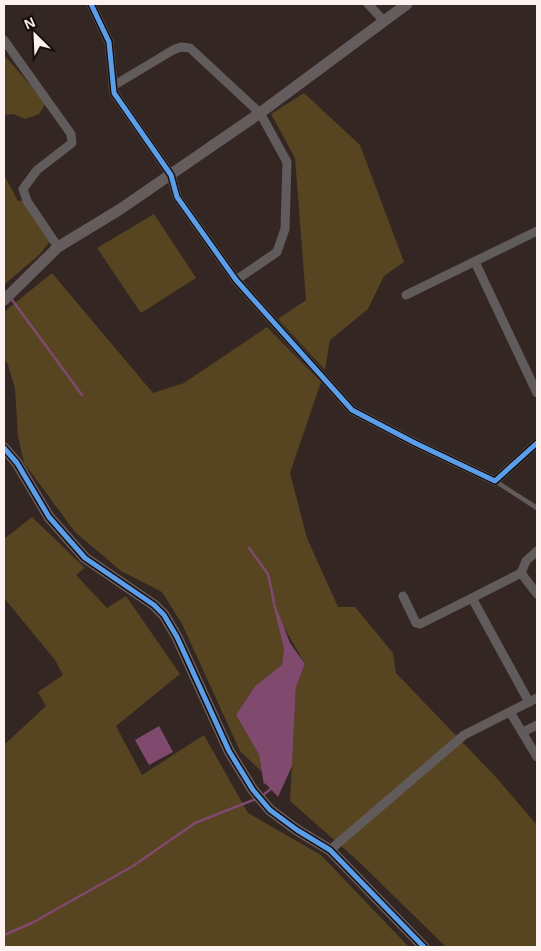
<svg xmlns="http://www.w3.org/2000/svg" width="541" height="951" font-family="Helvetica,sans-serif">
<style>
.green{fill:#574420}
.water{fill:#7f4a6d}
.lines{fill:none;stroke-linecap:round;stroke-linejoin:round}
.stream{stroke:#7f4a6d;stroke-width:2.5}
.lane{stroke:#615c5b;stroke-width:4.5}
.street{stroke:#615c5b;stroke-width:9}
.secondary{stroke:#655d5d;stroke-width:11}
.cycleway-casing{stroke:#1a0e0c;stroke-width:8}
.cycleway{stroke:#5a9eea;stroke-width:5}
</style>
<rect width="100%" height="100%" fill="#342622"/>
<!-- green -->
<g class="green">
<polygon points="4,55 46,103 39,114 25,119 13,114 4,115"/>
<polygon points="304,93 360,145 404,262 384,276 368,309 330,340 325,370 278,319 306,300 295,158 271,114"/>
<polygon points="4,175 18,201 23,200 51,240 40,254 4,285"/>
<polygon points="154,214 196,278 141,313 97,248"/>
<polygon points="52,273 153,393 184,383 267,327 321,382 290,473 307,538 338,607 355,607 393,653 396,673 494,775 537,825 537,947 446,947 357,860 290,801 296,687 305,664 277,615 284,649 282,666 255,686 236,715 259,755 262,772 240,751 182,624 162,592 121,571 75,532 24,463 18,437 15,389 8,365 4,358 4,312"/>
<polygon points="32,517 85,568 76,575 107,608 126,596 180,674 116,726 142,775 204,735 248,813 321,855 409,947 4,947 4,745 46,706 38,692 63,675 55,660 4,598 4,539"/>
</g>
<!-- water -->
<g class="water">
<polygon points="270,591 290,643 305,664 296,687 292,766 278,797 265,783 264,785 259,755 236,715 255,686 282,665 284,649"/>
<polygon points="159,726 173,752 149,765 135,740"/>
</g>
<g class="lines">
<!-- stream -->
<g class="stream">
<polyline points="10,297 82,395"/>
<polyline points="249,548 268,574 274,602"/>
<polyline points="263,795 272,788"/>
<polyline points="4,935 32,923 133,866 195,823 256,799"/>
</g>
<!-- lane -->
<polyline class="lane" points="495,481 537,508"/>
<!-- street -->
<g class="street">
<polyline points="91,4 109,42 114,93 171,175 177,197 236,280 352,410 415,443 495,481 537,443"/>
<polyline points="368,4 383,20"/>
<polyline points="4,40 71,134 72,143 37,170 23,189 27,201 58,247"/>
<polyline points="113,86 173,50 181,47 190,48 260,113 287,162 285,229 277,252 236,280"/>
<polyline points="475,262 537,393"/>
<polyline points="406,295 537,231"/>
<polyline points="521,573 526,561 537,551"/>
<polyline points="403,596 416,623 420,624 472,598"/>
<polyline points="529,702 472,598 521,573 537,594"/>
<polyline points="510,712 537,757"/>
<polyline points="523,732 537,725"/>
<polyline points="330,850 464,735 537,698"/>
</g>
<!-- secondary -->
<g class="secondary">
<polyline points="4,300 58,247 119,210 260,113 407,4"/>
<polyline points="4,448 17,463 49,517 85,558 154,605 164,615 177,637 229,751 253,790 270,810 297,830 330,850 424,947"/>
</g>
<defs>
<g id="cycleway">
<polyline points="91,4 109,42 114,93 171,175 177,197 236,280 352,410 415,443 495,481 537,443"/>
<polyline points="4,448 17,463 49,517 85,558 154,605 164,615 177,637 229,751 253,790 270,810 297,830 330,850 424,947"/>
</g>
</defs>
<!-- cycleway casing -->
<use href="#cycleway" class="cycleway-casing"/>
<!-- cycleway -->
<use href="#cycleway" class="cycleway"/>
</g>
<!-- border -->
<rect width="541" height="951" fill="none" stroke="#fef2f0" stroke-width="10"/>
<!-- north arrow -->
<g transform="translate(35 35) rotate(336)" stroke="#1a0e0c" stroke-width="4" paint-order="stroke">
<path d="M0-4L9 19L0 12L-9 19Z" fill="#fef2f0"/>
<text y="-8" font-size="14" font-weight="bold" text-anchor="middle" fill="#fef2f0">N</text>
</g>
</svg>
